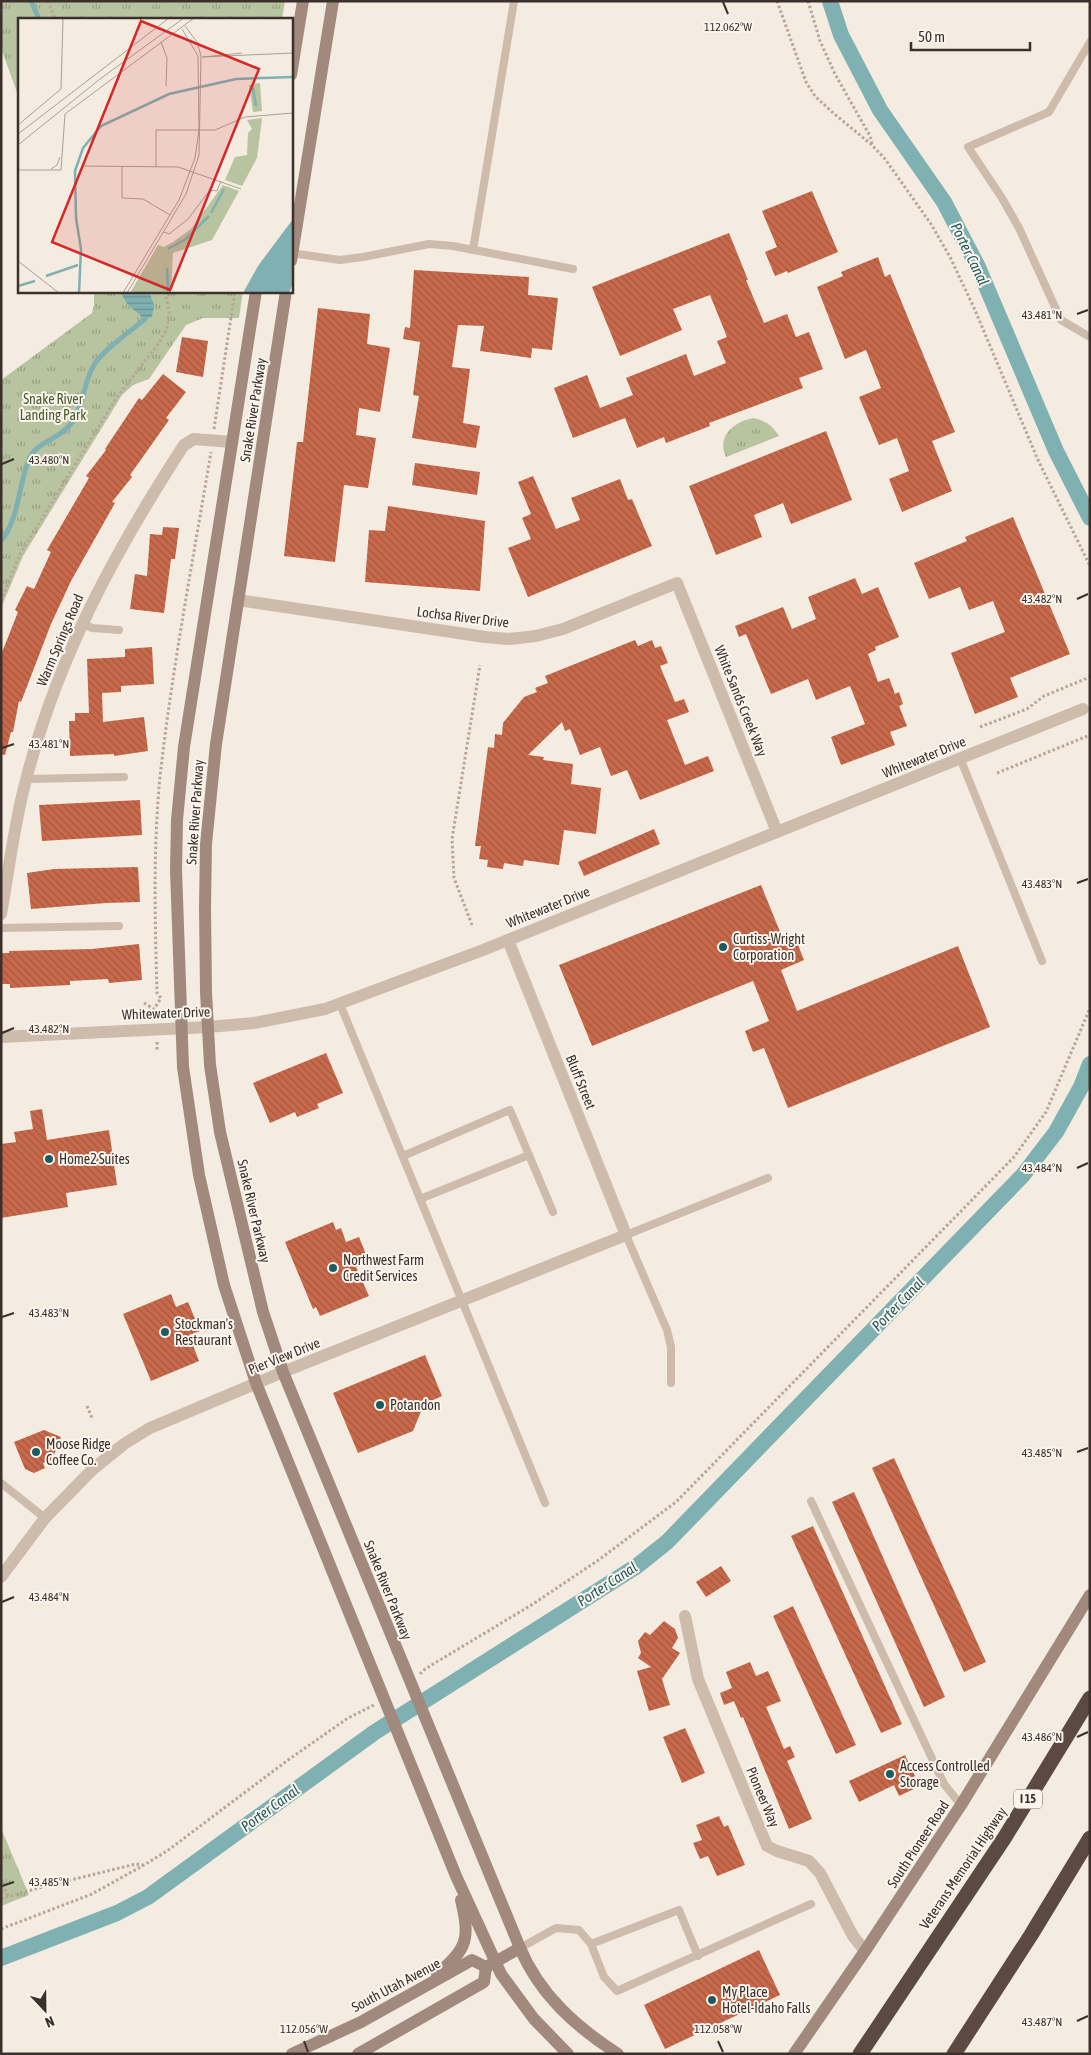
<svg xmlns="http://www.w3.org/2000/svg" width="1091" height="2055" font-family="'Asap Condensed',sans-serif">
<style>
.park{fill:url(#park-tufts)}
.water{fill:url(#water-rules)}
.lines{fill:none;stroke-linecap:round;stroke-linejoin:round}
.stream{stroke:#7fb0b2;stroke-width:5}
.canal{stroke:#7fb0b2;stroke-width:16}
.building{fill:url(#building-back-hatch)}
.path{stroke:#b9a596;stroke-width:3;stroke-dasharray:2.5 2.5;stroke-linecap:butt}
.lane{stroke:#cdbbac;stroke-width:8}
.street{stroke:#cdbbac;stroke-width:12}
.secondary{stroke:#a18a7d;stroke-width:12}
.highway{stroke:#5c4a42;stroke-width:15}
.ticks{fill:none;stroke:#3b302b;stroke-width:2}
.poi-dot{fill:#1f5a5e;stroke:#fbf5ee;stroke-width:2}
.labels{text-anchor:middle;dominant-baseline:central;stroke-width:4;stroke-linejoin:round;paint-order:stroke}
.shield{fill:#fbf5ee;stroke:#756b66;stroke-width:1}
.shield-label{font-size:12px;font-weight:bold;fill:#3b302b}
.park-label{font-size:14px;fill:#4a5a2e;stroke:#fbf5ee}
.street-label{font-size:14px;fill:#3b302b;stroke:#fbf5ee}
.poi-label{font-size:14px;fill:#3b302b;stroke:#fbf5ee;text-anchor:start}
.water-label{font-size:15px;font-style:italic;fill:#1f5a5e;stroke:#fbf5ee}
.inset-river{fill:none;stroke:#7fb0b2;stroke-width:2.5}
.inset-road{fill:none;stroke:#aaa098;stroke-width:1}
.view{fill:#d62828;fill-opacity:0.15;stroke:#d62828;stroke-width:2.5}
.inset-edge{fill:none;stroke:#3b302b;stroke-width:2.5}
.ticks-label{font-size:12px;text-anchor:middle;fill:#3b302b;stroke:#fbf5ee;stroke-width:4;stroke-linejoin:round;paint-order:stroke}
</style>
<defs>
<pattern id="park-tufts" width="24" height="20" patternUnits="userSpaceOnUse" patternTransform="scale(1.25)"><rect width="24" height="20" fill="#b8c4a0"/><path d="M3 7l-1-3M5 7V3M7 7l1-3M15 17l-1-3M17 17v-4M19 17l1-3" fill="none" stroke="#97a083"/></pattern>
<pattern id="water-rules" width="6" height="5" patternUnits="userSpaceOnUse" patternTransform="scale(1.25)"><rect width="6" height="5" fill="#7fb0b2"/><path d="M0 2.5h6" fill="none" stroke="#699091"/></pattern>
<pattern id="building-back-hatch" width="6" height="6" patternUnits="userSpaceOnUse" patternTransform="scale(1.25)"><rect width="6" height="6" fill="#c8694b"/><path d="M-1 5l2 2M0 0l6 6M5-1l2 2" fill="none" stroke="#a4573f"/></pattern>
</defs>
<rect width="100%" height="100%" fill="#f4ebe1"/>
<!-- park -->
<g class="park">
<polygon points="1,1 285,1 282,19 19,19 19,98 1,48"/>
<polygon points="94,291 243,291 239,318 203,318 186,325 149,379 133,385 122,395 23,556 1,608 1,380 92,313 94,305"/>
<path d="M753 418C766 421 772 425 779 436L726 457C716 436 734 422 753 418Z"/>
<polygon points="1,1828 29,1895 1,1906"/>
</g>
<!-- water -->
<path class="water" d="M121 291H149L154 305 152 317 145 319C136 311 124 305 121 291Z"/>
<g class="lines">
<!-- stream -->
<g class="stream">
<polyline points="31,1 39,19"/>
<path d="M1 541C19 519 18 488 28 462 34 444 52 441 65 430 85 413 81 386 94 365 103 350 131 331 145 319"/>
</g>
<!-- canal -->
<g class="canal">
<polyline points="830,1 841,35 880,110 944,202 978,267 1056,451 1090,518"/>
<polyline points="1,1958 117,1913 148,1897 375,1732 637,1566 667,1542 1023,1175 1056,1132 1081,1087 1090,1064"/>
</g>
</g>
<!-- building -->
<g class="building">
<polygon points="812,191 838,252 788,273 787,271 775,276 765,252 777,247 762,211"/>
<polygon points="729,233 748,280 746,280 764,323 787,314 796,337 809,332 823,369 799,378 803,388 709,423 710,426 666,443 664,437 637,448 625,418 573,438 554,388 587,375 600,408 633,395 626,378 686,354 694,376 726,363 717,341 727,337 710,295 673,309 682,330 620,356 592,287"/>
<polygon points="878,257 885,277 890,274 955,432 932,441 952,491 902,512 889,479 909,471 897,438 879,445 859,397 881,388 866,350 845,359 817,287 843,276 841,272"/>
<polygon points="414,270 529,277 528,295 558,298 552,350 532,348 531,358 480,351 484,326 458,325 452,367 470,369 463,423 480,426 476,448 412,438 419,396 413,395 420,342 403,339 405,327 410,328"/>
<polygon points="318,308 370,314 367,344 390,348 380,412 359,408 356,435 376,438 368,488 344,485 335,562 284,556 297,442 303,442"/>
<polygon points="182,337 208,341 203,377 176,372"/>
<polygon points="163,374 186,392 166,418 169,420 130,475 132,477 112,502 115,503 71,581 51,624 21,702 19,701 13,732 11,732 5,755 1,754 1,655 18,612 15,610 27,586 34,589 51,552 47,550 89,478 86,476 106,450 105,449 139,398 142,400"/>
<polygon points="826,431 852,500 791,524 783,503 754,515 762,537 716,555 689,486"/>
<polygon points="415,463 480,472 477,495 412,485"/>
<polygon points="533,476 556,529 580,520 571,498 620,479 628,500 632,499 652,546 528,597 508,548 531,539 522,518 531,514 518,482"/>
<polygon points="388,506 485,521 480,591 365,582 369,530 385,531"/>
<polygon points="1013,517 1070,654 1010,678 1018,697 975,714 951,653 1005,632 993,601 969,610 960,587 929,599 914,563 967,541 965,537"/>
<polygon points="163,527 179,528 175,559 171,559 164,613 130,609 135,574 147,576 150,534 162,535"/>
<polygon points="855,578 862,594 878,587 899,637 875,647 876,650 868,654 878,682 889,678 895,694 899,692 903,704 899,706 907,726 890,732 895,745 841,765 831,737 865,724 850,686 816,700 808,679 771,694 746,634 739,637 735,626 783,607 792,629 816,619 808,597"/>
<polygon points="635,640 638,646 652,640 655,648 661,646 668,663 660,666 675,702 684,699 689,712 667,720 685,765 708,756 714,771 640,800 627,770 611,776 600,747 580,755 570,729 565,731 562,722 528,755 544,757 543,760 573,764 571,784 601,788 596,834 564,830 559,865 524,860 523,866 504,863 503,869 487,867 488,860 479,859 481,846 475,846 488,747 494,748 495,734 502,735 503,723 524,697 537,692 535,688 548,683 545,676"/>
<polygon points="152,647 154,684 121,686 121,692 102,693 103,722 144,717 148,751 114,756 114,754 70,756 69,721 75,721 75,713 89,713 87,659 125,657 125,649"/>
<polygon points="140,800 142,835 42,841 39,805"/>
<polygon points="654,829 660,844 584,876 578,862"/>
<polygon points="138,867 140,902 106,903 31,909 27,873 54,869"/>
<polygon points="761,885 785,944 796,940 804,960 781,970 797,1011 958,946 990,1027 788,1108 764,1048 753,1052 745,1031 769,1021 753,981 592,1046 559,965"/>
<polygon points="139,944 142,980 109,983 108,979 70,981 70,985 10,988 10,984 1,984 1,953 9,953 9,951 92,949"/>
<polygon points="326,1053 343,1093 317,1104 319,1108 297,1117 295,1112 270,1123 253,1083"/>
<polygon points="42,1109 47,1140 109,1130 117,1185 66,1193 68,1207 1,1218 1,1144 16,1142 14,1132 33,1129 30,1111"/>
<polygon points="333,1222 336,1230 341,1228 346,1242 359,1237 369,1262 356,1267 369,1296 320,1316 316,1307 313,1309 285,1242"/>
<polygon points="171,1294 176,1307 188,1302 200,1331 189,1335 199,1361 151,1381 123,1314"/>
<polygon points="425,1355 442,1396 424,1404 413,1431 358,1453 333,1393"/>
<polygon points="44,1430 61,1437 52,1460 43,1463 45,1468 34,1473 25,1469 14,1442"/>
<polygon points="894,1458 986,1662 964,1672 872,1468"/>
<polygon points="854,1492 945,1697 924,1707 832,1502"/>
<polygon points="813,1526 902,1724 881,1733 791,1536"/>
<polygon points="721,1566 731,1581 706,1597 696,1582"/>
<polygon points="793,1606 856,1745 836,1754 773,1616"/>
<polygon points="664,1621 675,1629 678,1638 672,1648 680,1653 662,1679 670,1705 649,1711 637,1671 651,1667 638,1658 641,1653 638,1641 645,1632 650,1635"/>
<polygon points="750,1662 756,1676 768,1671 781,1701 766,1707 784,1749 790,1746 795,1757 787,1761 812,1819 789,1829 743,1717 741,1718 734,1701 724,1705 720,1693 732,1688 726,1672"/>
<polygon points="685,1728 705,1773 682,1783 663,1737"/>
<polygon points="905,1755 915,1776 909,1779 914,1789 899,1796 894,1785 859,1802 849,1781"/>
<polygon points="719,1816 724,1827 728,1825 745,1865 717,1876 708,1856 700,1859 693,1843 702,1840 696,1825"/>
<polygon points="759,1950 780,1995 665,2049 644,2005"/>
</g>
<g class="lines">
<!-- path -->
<g class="path">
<polyline points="48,1 55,19"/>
<polyline points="777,1 806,82 815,96 832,112 872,145 885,159 931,224 950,257 975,310 1038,460 1090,566"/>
<polyline points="808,1 820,41 835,74 870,136 872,144"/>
<polyline points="214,429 235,291"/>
<polyline points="1,601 20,554 117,397 159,343 167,328 169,312 165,291"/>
<polyline points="980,727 1027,709 1044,696 1090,677"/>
<polyline points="997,773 1090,735"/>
<polyline points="472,925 454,878 452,839 480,665"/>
<path d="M144 1003 154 1009 161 998 157 993C155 921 153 849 160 777 172 669 193 560 211 452"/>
<polyline points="157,1042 157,1052"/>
<polyline points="87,1406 92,1418"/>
<polyline points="420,1674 425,1669 533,1604 600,1559 676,1502 1014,1157 1046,1112 1090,1008"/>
<polyline points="1,1880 8,1896"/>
<polyline points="1,1899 42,1887 136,1864 143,1865"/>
<polyline points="1,1929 92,1894 144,1865 167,1851 288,1760 348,1718 374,1705"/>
</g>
<!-- lane -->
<g class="lane">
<polyline points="1090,42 1049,112 968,147 1002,198 1019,228 1061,320 1090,337"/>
<polyline points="473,250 514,1"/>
<polyline points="291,253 340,260 363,257 429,244 453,246 573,269"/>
<polyline points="81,623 92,628 119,630"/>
<polyline points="960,758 1042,961"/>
<polyline points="26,779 124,777"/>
<polyline points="1,928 119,926"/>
<polyline points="340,1004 545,1503"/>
<polyline points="403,1156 510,1110 553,1212"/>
<polyline points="420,1199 529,1155"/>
<polyline points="671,1383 671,1347 667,1330 626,1235 768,1178"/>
<polyline points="1,1483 45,1518"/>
<polyline points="811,1501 944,1784 961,1805"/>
<polyline points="520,1948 556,1928 579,1930 591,1944"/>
<polyline points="698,1956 679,1910 591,1944 604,1977 617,1991 811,1904"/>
</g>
<!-- street -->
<g class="street">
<polyline points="238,600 485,637 509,639 536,636 563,629 677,583 777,832"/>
<path d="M1 914C9 870 14 824 26 780 58 656 115 551 184 445L194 439 232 442"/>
<polyline points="1,1037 208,1027 254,1023 325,1009 483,950 1083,709"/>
<polyline points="1,1577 45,1518 92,1470 124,1444 150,1428 283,1372 626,1235 508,940"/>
<polyline points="685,1616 698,1679 767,1846 777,1851 809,1861 820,1873 853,1936 865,1951"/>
</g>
<!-- secondary -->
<g class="secondary">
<polyline points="291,75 303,1"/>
<polyline points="291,261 333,1"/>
<polyline points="256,291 184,747 177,820 176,870 183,1067 199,1175 224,1285 256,1383 456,1876 501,1974 534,2019 568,2054"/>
<path d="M286 291 216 744 206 844 205 907 206 992 210 1065 220 1132 263 1312 283 1372 520 1948C540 1995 576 2027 618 2054"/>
<path d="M437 1974C468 1949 470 1938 461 1900"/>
<polyline points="292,2054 361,2022 472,1960 486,1967 520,1948"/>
<polyline points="358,2054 484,1982 486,1967"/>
<polyline points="794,2054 865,1951 961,1805 1090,1595"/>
</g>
<!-- highway -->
<g class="highway">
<polyline points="860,2054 1005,1837 1090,1698"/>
<polyline points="954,2054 1031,1935 1090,1838"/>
</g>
</g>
<!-- ticks -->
<path class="ticks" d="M723 2 728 14M1077 314 1088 310M2 464 14 459M1077 599 1088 594M2 748 14 744M1077 883 1088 879M2 1033 14 1028M1077 1168 1088 1163M2 1317 14 1313M1077 1452 1088 1448M2 1602 14 1597M1077 1737 1088 1732M2 1886 14 1882M1077 2021 1088 2016M304 2041 308 2052M718 2041 723 2052"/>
<!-- markers -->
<g class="poi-dot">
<circle cx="723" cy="947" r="5"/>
<circle cx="49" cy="1159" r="5"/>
<circle cx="333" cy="1268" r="5"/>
<circle cx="165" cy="1332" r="5"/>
<circle cx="380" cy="1405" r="5"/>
<circle cx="36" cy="1452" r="5"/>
<circle cx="890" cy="1774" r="5"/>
<circle cx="712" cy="2000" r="5"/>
</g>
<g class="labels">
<!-- shield labels -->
<rect class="shield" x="1014" y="1789.5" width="28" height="19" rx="4"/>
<g class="shield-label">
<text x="1028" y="1799">I 15</text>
</g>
<!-- park labels -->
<g class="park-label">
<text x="53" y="399">Snake River<tspan x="53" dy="16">Landing Park</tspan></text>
</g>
<!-- street labels -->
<g class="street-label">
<text transform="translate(253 410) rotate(-81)">Snake River Parkway</text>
<text transform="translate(463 617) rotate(7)">Lochsa River Drive</text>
<text transform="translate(60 640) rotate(-67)">Warm Springs Road</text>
<text transform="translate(741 701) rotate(68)">White Sands Creek Way</text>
<text transform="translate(924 757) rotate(-22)">Whitewater Drive</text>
<text transform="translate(195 812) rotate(-86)">Snake River Parkway</text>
<text transform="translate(548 907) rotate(-22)">Whitewater Drive</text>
<text transform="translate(166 1013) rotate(-2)">Whitewater Drive</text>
<text transform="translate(581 1082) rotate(68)">Bluff Street</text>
<text transform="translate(254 1211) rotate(77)">Snake River Parkway</text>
<text transform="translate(284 1356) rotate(-22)">Pier View Drive</text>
<text transform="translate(388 1590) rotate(68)">Snake River Parkway</text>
<text transform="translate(763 1797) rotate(67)">Pioneer Way</text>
<text transform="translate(918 1844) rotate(-57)">South Pioneer Road</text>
<text transform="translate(963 1868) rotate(-56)">Veterans Memorial Highway</text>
<text transform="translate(396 1985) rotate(-28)">South Utah Avenue</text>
</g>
<!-- poi labels -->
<g class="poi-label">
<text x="733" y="939">Curtiss-Wright<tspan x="733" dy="16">Corporation</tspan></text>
<text x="59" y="1159">Home2 Suites</text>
<text x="343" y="1260">Northwest Farm<tspan x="343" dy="16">Credit Services</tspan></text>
<text x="175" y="1324">Stockman's<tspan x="175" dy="16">Restaurant</tspan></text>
<text x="390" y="1405">Potandon</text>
<text x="46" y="1444">Moose Ridge<tspan x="46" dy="16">Coffee Co.</tspan></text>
<text x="900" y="1766">Access Controlled<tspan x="900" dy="16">Storage</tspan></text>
<text x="722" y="1992">My Place<tspan x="722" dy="16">Hotel-Idaho Falls</tspan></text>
</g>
<!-- water labels -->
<g class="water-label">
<text transform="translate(970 254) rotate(64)">Porter Canal</text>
<text transform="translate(898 1304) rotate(-46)">Porter Canal</text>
<text transform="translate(607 1584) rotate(-33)">Porter Canal</text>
<text transform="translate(270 1808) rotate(-36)">Porter Canal</text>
</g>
</g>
<!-- overview -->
<g transform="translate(18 18)">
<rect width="275" height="275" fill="#f4ebe1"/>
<path d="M242 65 244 93 235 94 231 67ZM244 100 239 140 224 168 207 162 217 139 229 137 230 115 234 111 229 102ZM205 167 221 173 194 222 155 235 153 275H112L140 227 146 229 155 224 173 211Z" fill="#b8c4a0"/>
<path d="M275 201V265L271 275H225L240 248Z" fill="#7fb0b2"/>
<path class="inset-river" d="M235 70 238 88M193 195 206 171M150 231 168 221 191 198M149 250 150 275M28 258 60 247M0 268 17 263M61 275 63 231 58 200 57 153 65 130 83 108 151 76 218 61 275 59"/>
<path class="inset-road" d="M143 24 149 40 148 68M184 39 275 35M185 39 224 35M0 107 43 71 45 0M0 116 151 0M0 127 82 61 166 0M66 148 160 149 223 171M104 148V180L125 181 152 197M138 149V112H197L227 99 275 95M33 151 39 147 42 139M0 152H43L47 96 176 0M146 214 151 216 170 201 192 172 199 173 203 163M0 243 41 275M105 275 161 182 177 140 181 112 180 38 164 11M109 275 168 176 181 137 183 38 179 24 167 8"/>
<path class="view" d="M123 3 241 51 152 272 34 224Z"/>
<rect width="275" height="275" class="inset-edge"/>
</g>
<g class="ticks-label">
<text x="728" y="31">112.062°W</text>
<text x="1042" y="319">43.481°N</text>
<text x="49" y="464">43.480°N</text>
<text x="1042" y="603">43.482°N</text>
<text x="49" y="748">43.481°N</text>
<text x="1042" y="888">43.483°N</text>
<text x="49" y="1033">43.482°N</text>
<text x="1042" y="1172">43.484°N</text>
<text x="49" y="1317">43.483°N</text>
<text x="1042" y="1457">43.485°N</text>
<text x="49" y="1601">43.484°N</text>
<text x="1042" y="1741">43.486°N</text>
<text x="49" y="1886">43.485°N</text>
<text x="1042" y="2026">43.487°N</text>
<text x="304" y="2033">112.056°W</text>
<text x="718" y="2033">112.058°W</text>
</g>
<!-- border -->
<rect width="1091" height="2055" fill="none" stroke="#3b302b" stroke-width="5"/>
<!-- north arrow -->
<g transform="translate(45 2010) rotate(158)" stroke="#fbf5ee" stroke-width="4" paint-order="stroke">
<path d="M0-4L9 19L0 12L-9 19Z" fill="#3b302b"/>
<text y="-8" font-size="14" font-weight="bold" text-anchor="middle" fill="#3b302b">N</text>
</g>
<!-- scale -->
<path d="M911 42v8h119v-8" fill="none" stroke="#3b302b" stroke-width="2.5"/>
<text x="918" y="42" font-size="15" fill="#3b302b" stroke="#fbf5ee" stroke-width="4" paint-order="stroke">50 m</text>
</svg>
